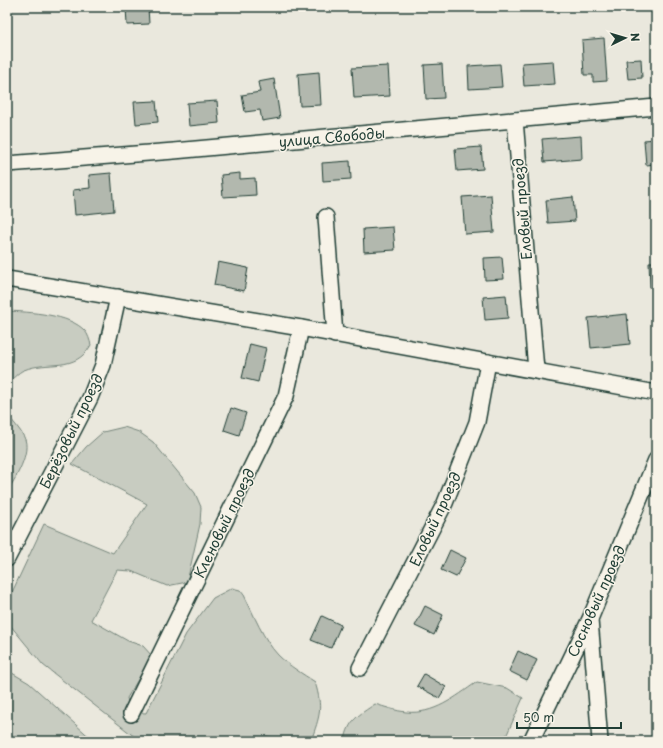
<svg xmlns="http://www.w3.org/2000/svg" width="663" height="748" font-family="'Playpen Sans',sans-serif">
<style>
.green{fill:#c8ccc1;stroke:#74847a}
.building{fill:#b2b8ae;stroke:#1f3d34}
.lines{fill:none;stroke-linecap:round;stroke-linejoin:round}
.minor-casing{stroke:#1f3d34;stroke-width:18}
.minor{stroke:#f7f3e8;stroke-width:15}
.labels{text-anchor:middle;dominant-baseline:central;stroke-width:3;stroke-linejoin:round;paint-order:stroke}
.street-label{font-size:14px;fill:#1f3d34;stroke:#f7f3e8}
</style>
<rect width="100%" height="100%" fill="#eae8dd"/>
<filter id="ink" filterUnits="userSpaceOnUse"><feTurbulence type="fractalNoise" baseFrequency=".025" numOctaves="2"/><feDisplacementMap in="SourceGraphic" scale="8" xChannelSelector="R" yChannelSelector="G"/><feConvolveMatrix kernelMatrix="1 2 1 2 8 2 1 2 1" color-interpolation-filters="sRGB"/></filter>
<g filter="url(#ink)">
<!-- green -->
<g class="green">
<path d="M7 311C29 312 70 314 85 331 88 334 90 341 91 345 75 373 48 360 24 370 18 372 12 380 7 384Z"/>
<path d="M7 414C12 421 20 429 24 437 32 452 15 479 7 492Z"/>
<path d="M124 427 139 432 153 442 195 493 201 507 200 524 187 582 167 586 131 571 117 570 91 620 128 641 143 646 152 656 127 698 130 712 146 713 186 634 213 598 232 588 240 590 244 595C254 615 263 639 278 655 289 666 303 674 315 682 323 709 320 715 311 741H285L267 736 259 741H140L43 665 10 625 7 618V603L44 524 113 553 147 504 72 464 86 447 103 432Z"/>
<polygon points="7,670 29,683 94,741 7,741"/>
<path d="M477 682 507 688 523 698 504 741H345C348 720 359 715 375 704 385 707 396 711 406 712 434 715 455 697 477 682Z"/>
</g>
<!-- building -->
<g class="building">
<polygon points="126,7 148,7 149,24 127,25"/>
<polygon points="604,38 607,81 593,82 593,75 584,75 582,40"/>
<polygon points="641,59 642,78 628,79 626,60"/>
<polygon points="553,61 555,84 524,86 522,63"/>
<polygon points="442,64 444,98 426,99 424,65"/>
<polygon points="500,64 502,87 469,89 468,66"/>
<polygon points="388,66 390,96 354,98 352,68"/>
<polygon points="319,72 321,105 300,106 298,74"/>
<polygon points="274,79 280,118 262,121 260,110 245,112 242,95 260,92 258,82"/>
<polygon points="156,101 158,122 136,124 134,102"/>
<polygon points="217,101 219,123 189,126 187,103"/>
<polygon points="581,136 582,159 544,162 542,139"/>
<polygon points="656,139 656,164 646,165 644,140"/>
<polygon points="481,147 483,169 457,171 455,149"/>
<polygon points="350,161 351,179 323,181 322,163"/>
<polygon points="111,173 114,211 75,215 73,190 90,188 89,175"/>
<polygon points="240,173 240,179 255,178 256,195 223,197 221,175"/>
<polygon points="491,195 494,232 465,234 462,197"/>
<polygon points="573,197 575,221 548,223 546,200"/>
<polygon points="393,227 395,250 364,252 363,229"/>
<polygon points="502,257 504,279 485,280 484,258"/>
<polygon points="218,262 248,268 244,291 214,285"/>
<polygon points="649,262 656,262 656,287 650,287"/>
<polygon points="506,295 508,318 485,320 483,297"/>
<polygon points="627,314 630,344 591,348 588,318"/>
<polygon points="250,344 266,348 258,382 242,378"/>
<polygon points="231,408 246,413 239,435 224,430"/>
<polygon points="450,550 466,558 456,577 441,570"/>
<polygon points="425,606 443,615 434,635 415,626"/>
<polygon points="322,616 341,625 331,648 311,640"/>
<polygon points="518,651 537,660 527,680 509,671"/>
<polygon points="424,674 446,687 439,698 417,686"/>
</g>
<g class="lines">
<defs>
<g id="minor">
<polyline points="515,120 536,370"/>
<polyline points="7,164 174,151 656,107"/>
<polyline points="326,217 335,335"/>
<polyline points="7,279 301,328 656,393"/>
<polyline points="7,559 90,398 103,365 118,297"/>
<polyline points="590,620 600,741"/>
<polyline points="360,668 445,503 477,422 488,362"/>
<polyline points="131,714 286,396 301,328"/>
<polyline points="531,741 590,619 656,460"/>
</g>
</defs>
<!-- minor casing -->
<use href="#minor" class="minor-casing"/>
<!-- minor -->
<use href="#minor" class="minor"/>
</g>
</g>
<g class="labels">
<!-- street labels -->
<g class="street-label">
<text transform="translate(332 137) rotate(-5)">улица Свободы</text>
<text transform="translate(522 209) rotate(-95)">Еловый проезд</text>
<text transform="translate(71 431) rotate(-64)">Берёзовый проезд</text>
<text transform="translate(435 519) rotate(-65)">Еловый проезд</text>
<text transform="translate(224 523) rotate(-64)">Кленовый проезд</text>
<text transform="translate(596 601) rotate(-66)">Сосновый проезд</text>
</g>
</g>
<!-- margin -->
<rect width="663" height="748" fill="none" stroke="#f7f3e8" stroke-width="24"/>
<rect x="12" y="12" width="639" height="724" fill="none" stroke="#1f3d34" stroke-width="1.5" filter="url(#ink)"/>
<!-- north arrow -->
<g transform="translate(625 38) rotate(85)" stroke="#f7f3e8" stroke-width="3" paint-order="stroke">
<path d="M0-3L7 15L0 10L-7 15Z" fill="#1f3d34"/>
<text y="-6" font-size="11" font-weight="bold" text-anchor="middle" fill="#1f3d34">N</text>
</g>
<!-- scale -->
<path d="M517 722v6h104v-6" fill="none" stroke="#1f3d34" stroke-width="2"/>
<text x="523" y="722" font-size="12" fill="#1f3d34" stroke="#f7f3e8" stroke-width="3" paint-order="stroke">50 m</text>
</svg>
